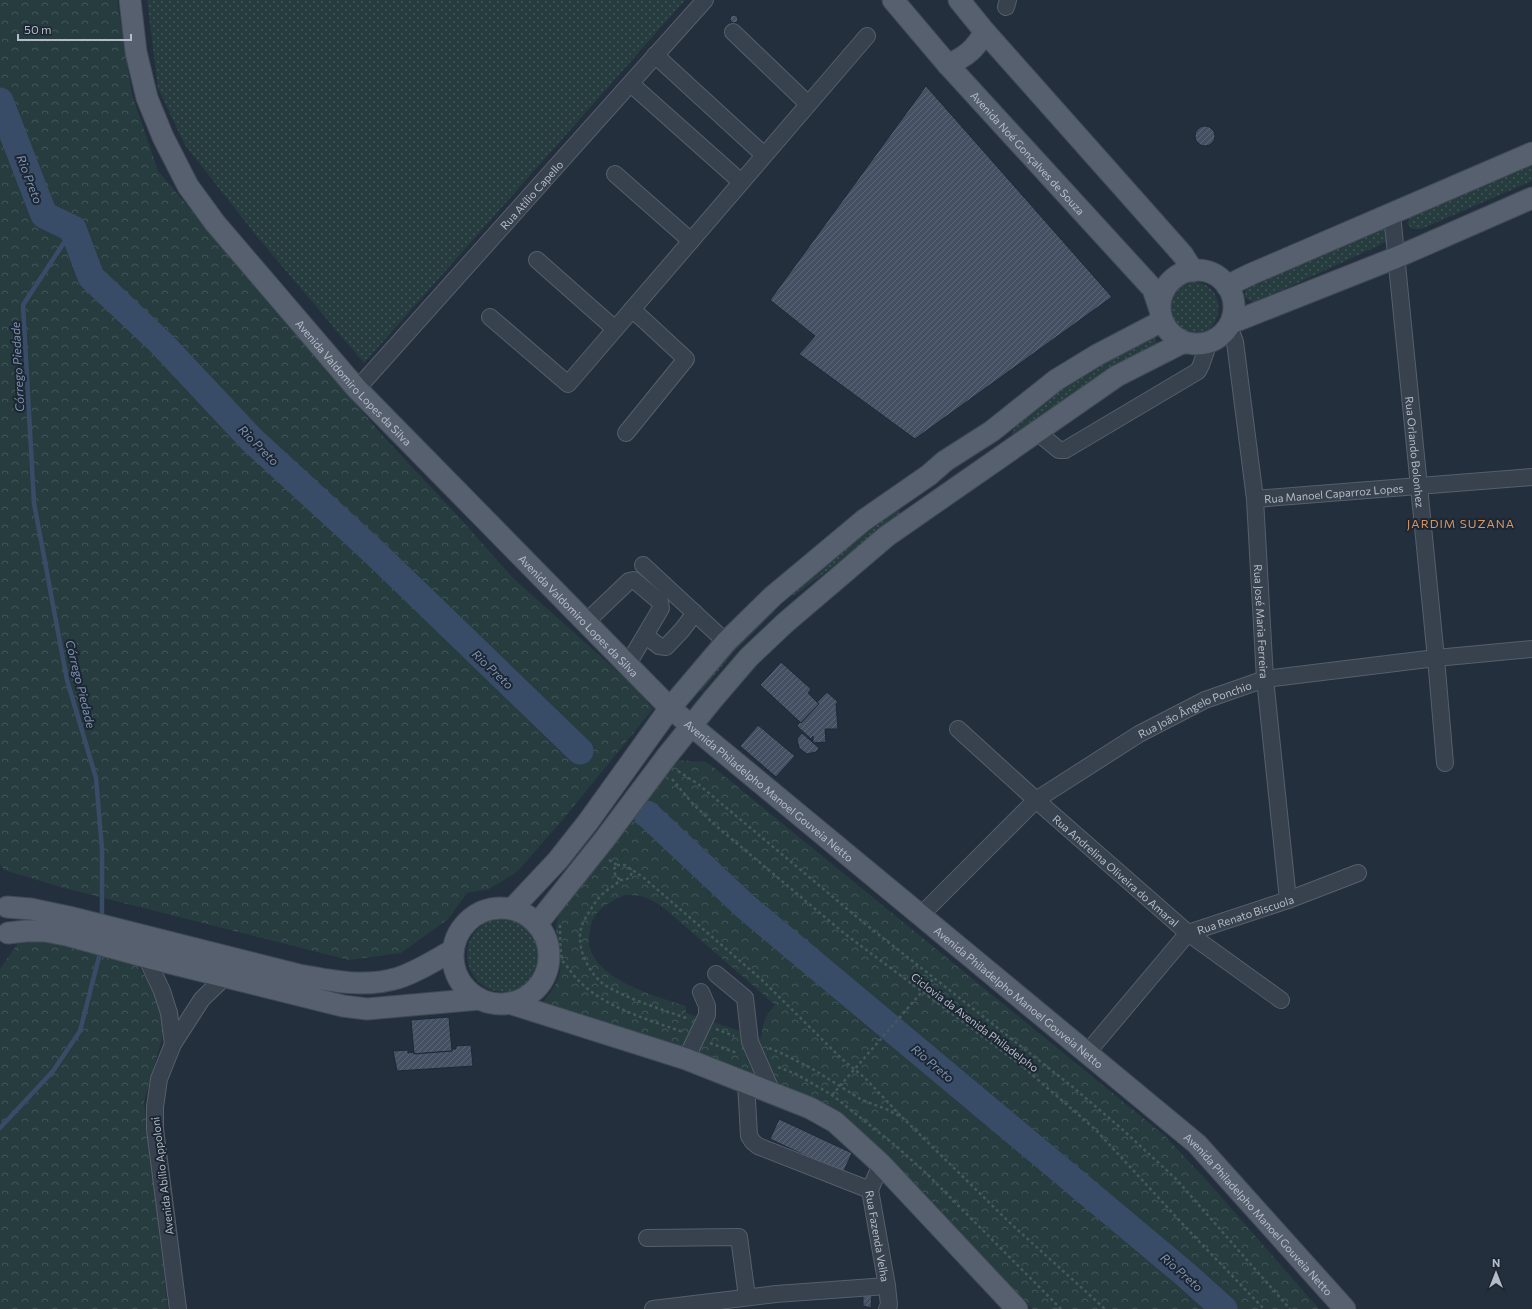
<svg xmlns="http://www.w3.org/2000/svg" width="1532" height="1309" font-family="Commissioner,sans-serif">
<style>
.grass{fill:url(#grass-dots)}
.forest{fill:url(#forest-crowns);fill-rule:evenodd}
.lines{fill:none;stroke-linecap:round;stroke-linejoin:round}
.stream{stroke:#394c67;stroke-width:4.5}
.river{stroke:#394c67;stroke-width:27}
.building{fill:url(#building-hatch);stroke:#1f2835}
.minor-casing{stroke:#565f6c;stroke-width:18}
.major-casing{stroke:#414a57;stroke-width:23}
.path{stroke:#44595c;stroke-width:2.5;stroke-dasharray:3 3;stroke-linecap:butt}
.minor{stroke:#38414e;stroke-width:16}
.major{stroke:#56606e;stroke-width:21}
.labels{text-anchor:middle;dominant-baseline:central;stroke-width:4;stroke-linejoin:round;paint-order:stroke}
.street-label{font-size:11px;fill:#b4bcc9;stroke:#1d2633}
.water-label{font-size:12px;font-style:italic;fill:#7c92b1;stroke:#1d2633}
.neighbourhood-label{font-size:12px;letter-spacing:1px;fill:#d59563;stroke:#1d2633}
</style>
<defs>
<pattern id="grass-dots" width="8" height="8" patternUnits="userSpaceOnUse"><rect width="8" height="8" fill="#263c3f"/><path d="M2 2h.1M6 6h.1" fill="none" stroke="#435659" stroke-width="1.8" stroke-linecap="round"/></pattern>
<pattern id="forest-crowns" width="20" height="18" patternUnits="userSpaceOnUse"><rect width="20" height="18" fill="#263c3f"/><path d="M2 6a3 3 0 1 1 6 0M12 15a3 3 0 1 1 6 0" fill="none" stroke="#435659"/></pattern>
<pattern id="building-hatch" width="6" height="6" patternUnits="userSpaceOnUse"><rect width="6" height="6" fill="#455162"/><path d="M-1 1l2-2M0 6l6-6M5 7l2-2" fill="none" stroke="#5d6877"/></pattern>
</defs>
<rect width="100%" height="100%" fill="#242f3e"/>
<!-- grass -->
<g class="grass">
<polygon points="147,0 685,0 364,363 260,240 185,145 158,88"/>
<polygon points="1532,163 1532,181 1421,229 1412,229 1407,223 1411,216"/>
<polygon points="1383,225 1390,232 1390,239 1380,245 1256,302 1250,301 1245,297 1245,291 1248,285"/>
<path d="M1190 280C1239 286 1218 351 1179 334 1172 331 1169 327 1168 320 1165 297 1161 286 1190 280Z"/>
<polygon points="1149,333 1155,338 1158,346 1105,370 1021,435 1011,434 1022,418 1102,357"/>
<polygon points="897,508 900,512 900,517 796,594 793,595 788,591"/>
<polygon points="776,607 774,612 733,653 701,692 696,686"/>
<circle cx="504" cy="955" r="37"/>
</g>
<!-- forest -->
<g class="forest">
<polygon points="0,0 117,0 132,94 158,171 383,436 458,516 513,578 635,687 653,709 565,817 517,872 489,889 467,893 448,919 401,953 349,960 64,888 4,870 0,864"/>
<path d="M677 760 706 762 712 766 1165 1136 1209 1183 1319 1309H1032L872 1145 542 1004C549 994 558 984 560 971 561 967 560 960 559 956 556 935 553 923 564 904ZM625 895C647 895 653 900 670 913L775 1005C763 1019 764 1021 761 1038L686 1013V1006C658 997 599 981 590 948 588 942 589 935 590 930 593 910 609 902 625 895Z"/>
<polygon points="25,933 134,962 159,994 164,1031 144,1102 168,1309 0,1309 0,969"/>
</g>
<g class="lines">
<!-- stream -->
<g class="stream">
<polyline points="73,229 23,305 34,503 67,680 96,778 102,849 102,920"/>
<polyline points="0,1128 53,1071 80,1031 101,949"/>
</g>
<!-- river -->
<g class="river">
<polyline points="0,101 44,215 73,229 91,277 161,343 251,439 375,553 580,751"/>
<polyline points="647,814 746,907 1185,1274 1224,1309"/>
</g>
</g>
<!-- building -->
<g class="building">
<circle cx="734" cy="19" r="4"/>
<polygon points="926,86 1112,297 915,439 799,354 815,336 770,300"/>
<circle cx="1205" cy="136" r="10"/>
<polygon points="781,662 811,689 808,693 819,704 801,723 760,685"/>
<polygon points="827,692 838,702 836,704 838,729 825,729 826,742 813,743 813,736 811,739 797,726 800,722 801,723 819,704 817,702"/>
<polygon points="758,725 795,756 776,777 740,746"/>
<polygon points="802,733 819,748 816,752 807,754 799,748 797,739"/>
<polygon points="449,1017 452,1051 414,1054 411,1020"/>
<polygon points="471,1045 473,1066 397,1071 393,1051 408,1050 408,1053 414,1052 414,1054 452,1051 452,1049 456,1049 456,1046"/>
<polygon points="779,1119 852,1153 843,1173 770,1139"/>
<polygon points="863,1293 872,1294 871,1308 863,1306"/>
</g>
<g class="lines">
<defs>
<g id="minor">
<polyline points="1006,7 1008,0"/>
<polyline points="733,32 808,104"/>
<polyline points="655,55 764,155"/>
<polyline points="631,84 741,182"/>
<polyline points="615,174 691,241"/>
<path id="s1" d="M1392 214 1436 658 1445 763"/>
<polyline points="537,260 615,329"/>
<polyline points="490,317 568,384 867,36"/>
<path id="s2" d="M1229 326 1235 342 1255 499 1265 679 1288 900"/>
<path id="s3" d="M357 389 705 0"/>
<polyline points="1037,432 1059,450 1065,450 1198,371 1201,365 1209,342"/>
<polyline points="626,433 686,359 632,309"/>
<path id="s4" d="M1255 499 1532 477"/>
<polyline points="643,565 726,642"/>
<polyline points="586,622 629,581 634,580 660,602 661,608 657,615 628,664"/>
<polyline points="646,636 659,646 666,647 682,630 695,613"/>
<path id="s5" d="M958 729 1036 800 1188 933 1281 1000"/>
<path id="s6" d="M921 915 1036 800 1139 734 1205 700 1265 679 1436 658 1532 649"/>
<polyline points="146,957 162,991 169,1013 173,1044"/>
<polyline points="716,974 745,998 750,1042 772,1092"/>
<path id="s7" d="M1087 1053 1188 933 1288 900 1358 873"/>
<polyline points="686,1059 707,1015 707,1006 701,992"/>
<polyline points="746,1082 749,1136 753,1142 758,1146 870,1190"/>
<path id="s8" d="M881 1164 870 1190 887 1286 889 1305 887 1309"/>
<polyline points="647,1238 739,1237 747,1297"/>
<polyline points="178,1309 155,1129 155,1107 159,1079 173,1044 202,999 226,976"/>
<polyline points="653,1309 776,1294 887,1286"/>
</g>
<g id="major">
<path id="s9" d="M130 0 136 52 147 98 163 137 188 186 215 223 357 389 670 708 1197 1144 1345 1309"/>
<path id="s10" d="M893 0 948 65 1153 289 1159 307"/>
<polyline points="959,0 985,32 1183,255 1193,271"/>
<path d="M948 65C968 55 974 50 985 32"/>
<circle cx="1197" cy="307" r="37"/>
<polyline points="1227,286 1249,275 1532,153"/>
<polyline points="1231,323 1395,258 1532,198"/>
<path d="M7 907 31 909 69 917 299 975C331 981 365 988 398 978 417 972 436 960 453 950"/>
<circle cx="501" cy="956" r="48"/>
<polyline points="512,909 558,860 588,822 670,708 726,642 773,596 864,520 929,475 945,461 992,431 1056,380 1097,355 1162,321"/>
<polyline points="537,924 604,840 667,756 713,699 749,657 785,623 887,536 1117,376 1180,344 1185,343"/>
<polyline points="8,933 26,931 45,931 66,935 146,957 343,1006 367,1009 480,999"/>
<polyline points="509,1003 686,1059 810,1108 835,1122 881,1164 1017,1309"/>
</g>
</defs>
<!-- minor casing -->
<use href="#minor" class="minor-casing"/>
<!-- major casing -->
<use href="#major" class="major-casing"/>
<!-- path -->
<g class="path">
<polyline points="678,771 698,784 864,923 1074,1088 1123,1130 1176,1179 1290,1309"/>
<polyline points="672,779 693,804 715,825 845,934 1022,1066 1095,1129 1191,1233 1264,1309"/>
<path d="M609 860 617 865 614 869 615 874 620 880C616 885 611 887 606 891 600 896 595 902 591 909 588 914 584 920 582 925 575 945 587 970 602 983 623 998 664 1010 689 1019"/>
<polyline points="617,865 625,865 644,878 762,980 842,1059 865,1078 901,1116"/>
<path d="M620 880C628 880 633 877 631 869"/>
<path d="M560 925C560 936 560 948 562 959 563 963 567 966 569 969 594 1005 644 1018 683 1032"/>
<polyline points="716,1029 734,1036"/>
<polyline points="710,1043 737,1053"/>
<polyline points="769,1048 781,1053 811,1068 862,1100 886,1109 903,1118 1009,1222 1105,1309"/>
<polyline points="778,1067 796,1074 832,1095 896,1146 926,1173 1061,1309"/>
<polyline points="832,1095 934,978"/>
</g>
<!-- minor -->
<use href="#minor" class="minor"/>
<!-- major -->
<use href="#major" class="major"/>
</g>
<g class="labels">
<!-- street labels -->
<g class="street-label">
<text stroke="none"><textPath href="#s10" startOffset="204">Avenida Noé Gonçalves de Souza</textPath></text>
<text stroke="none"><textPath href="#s3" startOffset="261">Rua Atílio Capello</textPath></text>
<text stroke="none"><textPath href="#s9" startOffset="454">Avenida Valdomiro Lopes da Silva</textPath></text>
<text stroke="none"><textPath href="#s1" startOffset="239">Rua Orlando Bolonhez</textPath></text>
<text stroke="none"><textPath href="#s4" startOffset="79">Rua Manoel Caparroz Lopes</textPath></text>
<text stroke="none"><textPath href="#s9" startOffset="778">Avenida Valdomiro Lopes da Silva</textPath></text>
<text stroke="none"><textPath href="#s2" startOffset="298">Rua José Maria Ferreira</textPath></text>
<text stroke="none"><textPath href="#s6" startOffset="346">Rua João Ângelo Ponchio</textPath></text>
<text stroke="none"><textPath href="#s9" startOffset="1037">Avenida Philadelpho Manoel Gouveia Netto</textPath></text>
<text stroke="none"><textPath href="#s5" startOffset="212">Rua Andrelina Oliveira do Amaral</textPath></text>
<text stroke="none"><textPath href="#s7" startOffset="217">Rua Renato Biscuola</textPath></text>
<text stroke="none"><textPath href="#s9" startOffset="1361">Avenida Philadelpho Manoel Gouveia Netto</textPath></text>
<text transform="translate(975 1022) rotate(37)">Ciclovia da Avenida Philadelpho</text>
<text transform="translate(162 1176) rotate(-97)">Avenida Abílio Appoloni</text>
<text stroke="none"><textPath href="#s9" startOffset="1685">Avenida Philadelpho Manoel Gouveia Netto</textPath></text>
<text stroke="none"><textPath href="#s8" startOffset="75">Rua Fazenda Velha</textPath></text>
</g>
<!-- water labels -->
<g class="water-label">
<text transform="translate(30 179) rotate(69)">Rio Preto</text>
<text transform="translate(17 367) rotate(-93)">Córrego Piedade</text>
<text transform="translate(259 445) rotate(45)">Rio Preto</text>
<text transform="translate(493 669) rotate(43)">Rio Preto</text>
<text transform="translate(81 684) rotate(76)">Córrego Piedade</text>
<text transform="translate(933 1063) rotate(40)">Rio Preto</text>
<text transform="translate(1182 1272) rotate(41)">Rio Preto</text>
</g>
<!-- neighbourhood labels -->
<g class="neighbourhood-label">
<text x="1461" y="523">JARDIM SUZANA</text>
</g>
</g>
<!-- north arrow -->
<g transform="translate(1496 1273)" stroke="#1d2633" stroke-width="3" paint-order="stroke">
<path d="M0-3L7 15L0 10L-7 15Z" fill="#b4bcc9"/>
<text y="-6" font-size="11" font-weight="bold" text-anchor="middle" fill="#b4bcc9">N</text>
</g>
<!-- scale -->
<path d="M18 34v6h113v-6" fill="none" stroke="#b4bcc9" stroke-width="2"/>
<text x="24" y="34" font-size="12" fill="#b4bcc9" stroke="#1d2633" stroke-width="3" paint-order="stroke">50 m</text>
</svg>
